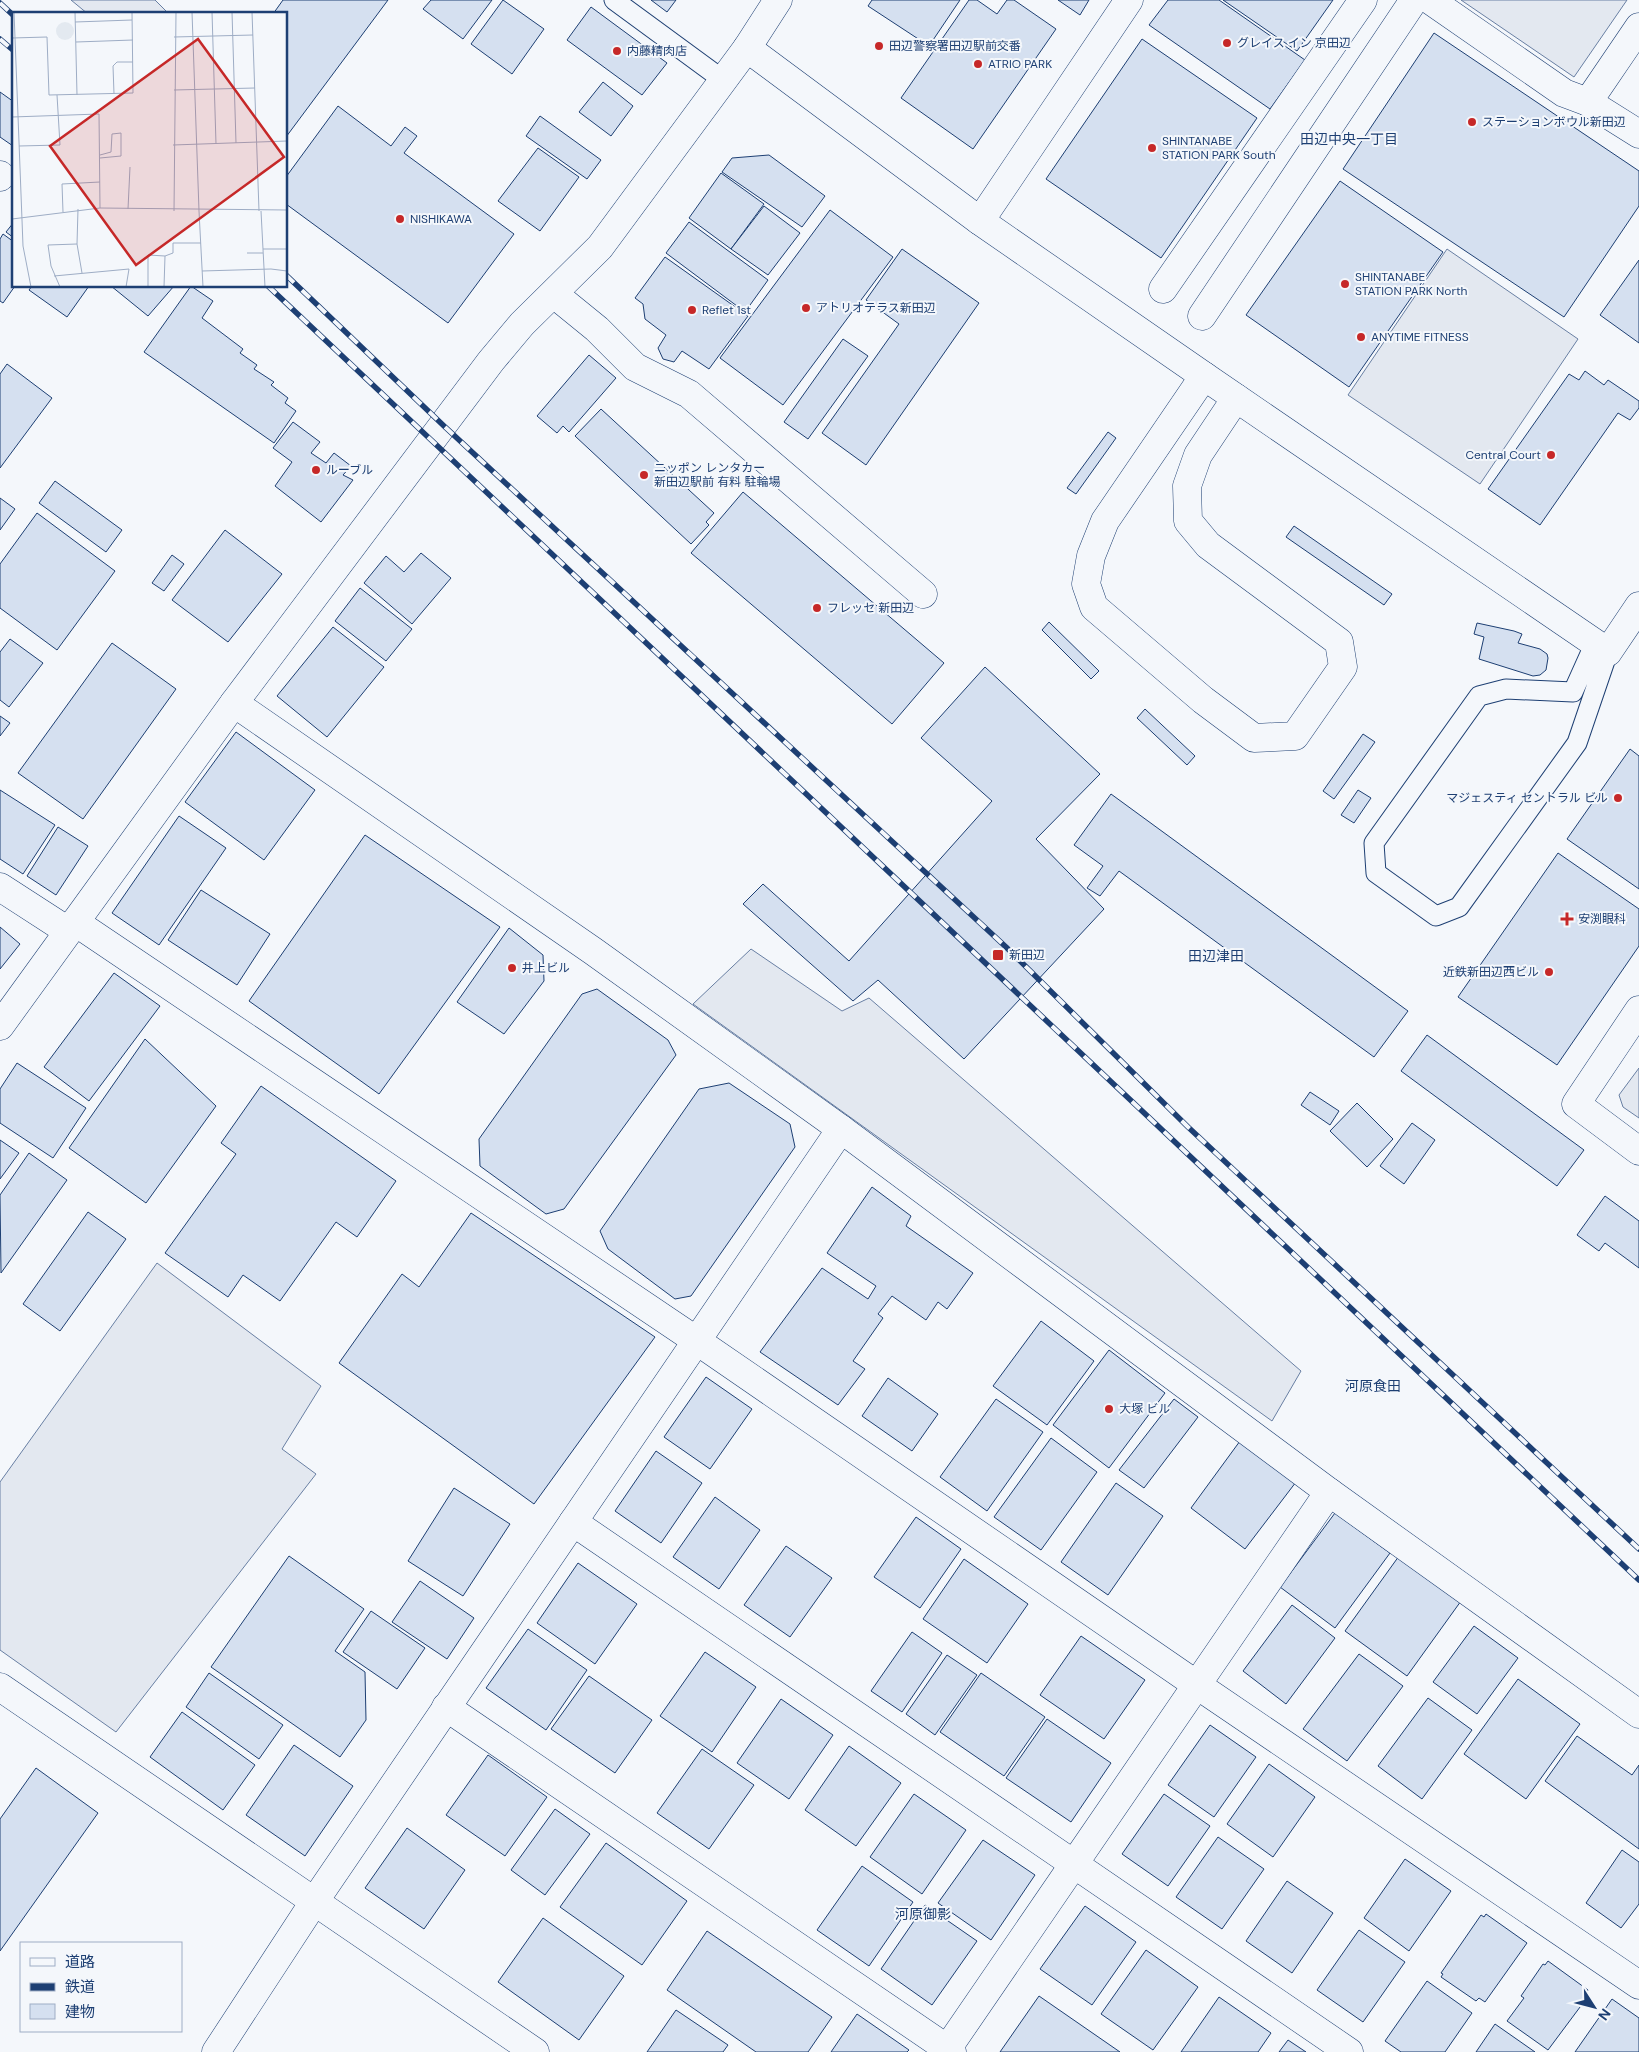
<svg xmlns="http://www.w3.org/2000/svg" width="1639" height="2052" font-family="'DM Sans','Noto Sans JP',sans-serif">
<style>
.parking{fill:#e3e8f0;stroke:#687fa3}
.building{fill:#d5e0f0;stroke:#1d3f73}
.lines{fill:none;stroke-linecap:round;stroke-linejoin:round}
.lane-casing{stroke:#1d3f73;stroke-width:21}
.street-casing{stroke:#1d3f73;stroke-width:29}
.secondary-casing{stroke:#1d3f73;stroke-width:29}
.lane{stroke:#f4f7fb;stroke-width:19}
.street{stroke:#f4f7fb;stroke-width:28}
.secondary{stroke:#f4f7fb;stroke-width:28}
.rail-casing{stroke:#1d3f73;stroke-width:5.5}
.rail{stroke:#f4f7fb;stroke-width:4;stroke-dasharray:11;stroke-linecap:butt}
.poi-dot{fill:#c62828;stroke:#f4f7fb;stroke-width:2}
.labels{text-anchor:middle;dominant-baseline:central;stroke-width:4;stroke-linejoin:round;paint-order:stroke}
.poi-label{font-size:12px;fill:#1d3f73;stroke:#f4f7fb;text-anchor:start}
.neighbourhood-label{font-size:14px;fill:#1d3f73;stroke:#f4f7fb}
.inset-road{fill:none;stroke:#9eadc5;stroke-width:1}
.view{fill:#c62828;fill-opacity:0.15;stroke:#c62828;stroke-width:2.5}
.inset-edge{fill:none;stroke:#1d3f73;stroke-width:2.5}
</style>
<rect width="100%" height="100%" fill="#f4f7fb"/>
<!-- parking -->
<g class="parking">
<polygon points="71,0 155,0 169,14 88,14"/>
<polygon points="1461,0 1627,0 1574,77"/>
<polygon points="1447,249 1578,339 1480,484 1348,395"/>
<polygon points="751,949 842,1011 869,998 1301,1371 1272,1421 693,1004"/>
<polygon points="1639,1068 1639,1118 1623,1107 1619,1095"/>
<polygon points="157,1263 321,1386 282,1449 316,1474 116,1732 0,1650 0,1482"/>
</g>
<!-- building -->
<g class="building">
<polygon points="283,0 388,0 286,137 286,14 273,14"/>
<polygon points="431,0 492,0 463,39 423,9"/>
<polygon points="503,0 544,29 512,74 471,44"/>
<polygon points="651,0 676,0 667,12"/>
<polygon points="872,0 960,0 929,46 868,6"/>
<polygon points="969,0 977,0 997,14 1007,0 1014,0 1056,29 973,149 901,98"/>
<polygon points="1058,0 1089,0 1080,15"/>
<polygon points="1168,0 1219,0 1305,60 1270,109 1149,25"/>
<polygon points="1223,0 1333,0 1297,51"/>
<polygon points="591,7 667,63 642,95 567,40"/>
<polygon points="1434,33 1639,171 1639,206 1564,317 1343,169"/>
<polygon points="1142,39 1257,118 1161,258 1046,179"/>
<polygon points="603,82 633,106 611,136 579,112"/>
<polygon points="0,92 14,102 13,146 0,137"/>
<polygon points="338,106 391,146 405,127 417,136 404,153 514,234 448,323 286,204 286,177"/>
<polygon points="540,116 601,160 587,179 526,136"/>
<polygon points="538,148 579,177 540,231 498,201"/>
<polygon points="769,155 825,196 802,227 722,172 732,158"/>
<polygon points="721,173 764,204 731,249 689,218"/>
<polygon points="1340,181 1443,252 1349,387 1246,315"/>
<polygon points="764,206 800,233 768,275 731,249"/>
<polygon points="830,210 893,257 783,405 720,358"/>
<polygon points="14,222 14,238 6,232"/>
<polygon points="689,222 768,280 745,312 666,253"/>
<polygon points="3,234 14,242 15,286 3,303 0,301 0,239"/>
<polygon points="902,249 979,303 866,465 822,433 899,324 866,300"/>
<polygon points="665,257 748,316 709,369 682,351 674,362 663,359 658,348 666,335 645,319 643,304 635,298"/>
<polygon points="1639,260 1639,343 1600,315"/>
<polygon points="32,286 89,286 67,317 29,290"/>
<polygon points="111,286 174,286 148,316"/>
<polygon points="191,286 213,301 202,318 243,349 240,353 257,365 254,369 274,382 271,385 288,398 285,403 296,411 274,443 144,352"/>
<polygon points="843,339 868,356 808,439 784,422"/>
<polygon points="589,355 616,378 569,432 563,426 557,433 537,416"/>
<polygon points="7,364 52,398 0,468 0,374"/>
<polygon points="1585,371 1604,385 1608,380 1639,401 1639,408 1630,420 1618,413 1540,525 1488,489 1569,374 1579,380"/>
<polygon points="601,409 714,513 706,522 709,525 691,544 575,436"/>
<polygon points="293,422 320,442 311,453 326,463 334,453 351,466 343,475 353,480 321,522 275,486 292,462 273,448"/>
<polygon points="1108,432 1116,438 1076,494 1067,488"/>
<polygon points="55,481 122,530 106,552 39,503"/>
<polygon points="743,492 944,663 892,724 691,553"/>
<polygon points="0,498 15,509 0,530"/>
<polygon points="37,513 115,571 57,650 0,608 0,564"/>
<polygon points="1294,526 1392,594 1384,605 1286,537"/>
<polygon points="225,530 282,574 228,642 172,600"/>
<polygon points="421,553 451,578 412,624 364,583 386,556 404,572"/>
<polygon points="172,555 184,564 164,591 152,583"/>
<polygon points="360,588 412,629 386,661 335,621"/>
<polygon points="1049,622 1099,671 1091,679 1042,630"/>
<polygon points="1477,623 1514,631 1522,634 1518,643 1540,649 1547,654 1548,658 1546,670 1540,675 1533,676 1479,659 1484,637 1474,634"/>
<polygon points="333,627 384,667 327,737 277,696"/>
<polygon points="10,639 43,663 9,707 0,700 0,652"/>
<polygon points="112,643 176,689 83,819 18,773"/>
<polygon points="985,667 1100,774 1036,839 1104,909 964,1059 878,980 853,1001 743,904 763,884 849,961 992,801 921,738"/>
<polygon points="1145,709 1195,756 1187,765 1137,718"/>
<polygon points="0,716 10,723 0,736"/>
<polygon points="236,732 315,790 264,860 185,802"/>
<polygon points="1363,734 1375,742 1334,799 1323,791"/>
<polygon points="1630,749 1639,756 1639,889 1567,839"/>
<polygon points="0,790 55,825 23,874 0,859"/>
<polygon points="1358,790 1371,798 1354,823 1341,815"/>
<polygon points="1111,794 1408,1011 1374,1057 1119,871 1100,896 1087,888 1103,866 1074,845"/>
<polygon points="179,816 226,848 159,945 112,913"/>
<polygon points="58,827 88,846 56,895 27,876"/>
<polygon points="365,835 500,927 379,1094 249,1001"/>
<polygon points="1558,853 1639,909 1639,946 1557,1065 1458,997"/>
<polygon points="201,890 270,934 237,985 168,940"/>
<polygon points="0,927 20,944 0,969"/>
<polygon points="509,928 543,955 544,981 504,1034 457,1002"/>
<polygon points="114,973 160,1006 89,1101 44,1067"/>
<polygon points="597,989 668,1040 676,1055 564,1209 546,1214 480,1166 479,1139 582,994"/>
<polygon points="1427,1035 1584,1150 1557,1186 1401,1071"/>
<polygon points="145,1039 216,1106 146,1203 69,1148"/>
<polygon points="17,1063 86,1108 53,1158 0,1123 0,1089"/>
<polygon points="729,1083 790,1124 795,1147 691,1296 675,1299 608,1249 600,1231 699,1089"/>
<polygon points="261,1086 396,1181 357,1237 336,1222 280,1301 243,1275 228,1297 165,1253 236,1154 221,1143"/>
<polygon points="1310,1092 1339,1111 1330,1125 1301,1105"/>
<polygon points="1357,1103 1393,1139 1367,1167 1330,1131"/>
<polygon points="1412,1123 1435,1140 1404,1184 1380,1166"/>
<polygon points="0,1140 19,1153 0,1179"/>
<polygon points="29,1153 67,1180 1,1273 0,1195"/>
<polygon points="872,1187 911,1216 906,1226 973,1273 947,1309 938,1302 926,1320 892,1296 878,1314 883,1318 853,1361 865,1369 838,1405 760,1352 822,1268 868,1299 876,1286 827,1253"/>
<polygon points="1605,1196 1639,1221 1639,1268 1605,1243 1599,1251 1577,1235"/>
<polygon points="88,1212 126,1239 60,1331 23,1304"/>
<polygon points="471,1213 655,1337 534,1504 339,1363 402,1274 419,1287"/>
<polygon points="1041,1321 1094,1361 1047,1425 993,1386"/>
<polygon points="1109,1350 1165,1393 1109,1468 1053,1425"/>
<polygon points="706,1377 752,1409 710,1469 664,1437"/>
<polygon points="888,1378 938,1414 912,1451 862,1416"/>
<polygon points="996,1399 1043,1432 987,1511 940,1477"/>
<polygon points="1174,1399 1198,1417 1144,1488 1119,1470"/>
<polygon points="1051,1438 1097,1472 1041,1550 994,1517"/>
<polygon points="1240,1441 1296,1482 1245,1549 1191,1508"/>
<polygon points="656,1451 702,1483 661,1543 615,1511"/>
<polygon points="1116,1483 1163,1516 1108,1595 1061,1562"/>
<polygon points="454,1488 510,1524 463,1596 408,1561"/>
<polygon points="715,1497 760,1530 719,1589 673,1557"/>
<polygon points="1335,1513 1390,1553 1335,1628 1280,1587"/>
<polygon points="916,1517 961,1549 920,1608 874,1577"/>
<polygon points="786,1546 832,1578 790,1637 744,1605"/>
<polygon points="289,1556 364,1609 335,1651 365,1672 366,1720 340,1757 211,1667"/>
<polygon points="1399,1556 1461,1601 1407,1676 1345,1631"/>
<polygon points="964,1559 1028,1604 987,1663 923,1619"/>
<polygon points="578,1563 637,1604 595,1664 537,1623"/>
<polygon points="420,1581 474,1618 447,1659 392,1622"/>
<polygon points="1292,1605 1335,1638 1286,1704 1243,1671"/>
<polygon points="371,1611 425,1648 397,1689 343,1652"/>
<polygon points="1474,1626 1518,1658 1477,1714 1433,1682"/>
<polygon points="528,1629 587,1670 546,1730 486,1688"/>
<polygon points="912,1632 942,1653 902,1712 871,1691"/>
<polygon points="1081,1636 1145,1680 1104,1739 1040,1695"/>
<polygon points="705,1652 756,1687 712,1752 660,1716"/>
<polygon points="1359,1654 1403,1686 1347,1761 1303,1729"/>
<polygon points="947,1655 977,1675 935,1735 906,1714"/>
<polygon points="209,1673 283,1725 259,1759 186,1707"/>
<polygon points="981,1673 1045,1717 1004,1776 940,1732"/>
<polygon points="589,1676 652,1720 615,1773 551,1729"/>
<polygon points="1518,1679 1580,1724 1526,1799 1464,1754"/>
<polygon points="1428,1698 1472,1730 1422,1799 1378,1766"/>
<polygon points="781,1699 833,1735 789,1799 737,1763"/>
<polygon points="182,1712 255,1765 223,1810 150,1757"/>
<polygon points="1047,1719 1111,1763 1071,1822 1006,1778"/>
<polygon points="1210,1725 1256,1757 1214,1817 1168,1785"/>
<polygon points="1577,1736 1632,1775 1639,1765 1639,1849 1545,1781"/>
<polygon points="294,1745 353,1786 305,1856 246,1815"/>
<polygon points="849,1746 901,1783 856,1846 805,1810"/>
<polygon points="702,1749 754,1785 709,1849 657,1813"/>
<polygon points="488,1755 547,1797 505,1856 446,1815"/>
<polygon points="1269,1764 1315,1797 1273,1857 1227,1824"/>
<polygon points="36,1768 98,1813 0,1951 0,1819"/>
<polygon points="914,1794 966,1830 922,1894 870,1857"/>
<polygon points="1164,1794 1210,1826 1168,1886 1122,1854"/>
<polygon points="555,1809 590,1834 545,1895 511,1870"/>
<polygon points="407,1828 465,1870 424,1929 365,1888"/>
<polygon points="1218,1837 1264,1869 1222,1929 1176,1897"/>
<polygon points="983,1840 1035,1875 991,1940 938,1903"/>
<polygon points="606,1843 687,1901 642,1965 560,1907"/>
<polygon points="1622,1850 1639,1862 1639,1904 1621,1928 1586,1903"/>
<polygon points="1405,1859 1451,1891 1409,1951 1364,1918"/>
<polygon points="862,1866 913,1902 869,1966 817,1930"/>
<polygon points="1287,1881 1333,1913 1292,1973 1246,1941"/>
<polygon points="925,1905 977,1941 932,2005 881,1969"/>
<polygon points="1085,1906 1136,1942 1092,2005 1040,1969"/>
<polygon points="1486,1914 1527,1943 1485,2002 1479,1998 1476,2001 1441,1977 1443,1974 1441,1973 1481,1915 1484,1917"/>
<polygon points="543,1918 624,1976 579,2040 498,1982"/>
<polygon points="1359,1930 1405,1962 1363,2022 1317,1990"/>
<polygon points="707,1931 832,2017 808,2052 756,2052 667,1990"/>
<polygon points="1146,1950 1198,1987 1153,2050 1101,2014"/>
<polygon points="1548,1961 1588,1990 1586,1993 1589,1995 1548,2050 1507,2021 1524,1998 1521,1996 1543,1964 1545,1965"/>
<polygon points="1427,1981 1472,2013 1445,2052 1401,2052 1385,2041"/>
<polygon points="1039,1996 1120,2052 1000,2052"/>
<polygon points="1219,1997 1271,2033 1258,2052 1181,2052"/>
<polygon points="1612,1999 1639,2018 1639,2052 1575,2052"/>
<polygon points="676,2010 728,2045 723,2052 647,2052"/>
<polygon points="857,2014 909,2050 907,2052 831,2052"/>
<polygon points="1495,2024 1535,2052 1476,2052"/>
<polygon points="1288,2040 1306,2052 1279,2052"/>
</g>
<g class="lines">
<defs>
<g id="lane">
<polyline points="614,0 723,80"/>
<polyline points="1595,643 1573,692 1506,689 1479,696 1374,843 1376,873 1436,916 1459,907 1577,743 1608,652"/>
</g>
<g id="street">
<polyline points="1430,0 1564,93 1588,102"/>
<polyline points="1639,27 1588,102 1639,134"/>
<polyline points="747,48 980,221 1204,376 1608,652 1639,606"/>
<polyline points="0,175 0,177"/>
<polyline points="980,221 1129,0"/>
<polyline points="1163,289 1363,0"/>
<polyline points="554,294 597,329 635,367 689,394 923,594"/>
<polyline points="1202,316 1414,0"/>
<polyline points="1204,376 1105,521 1091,556 1086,584 1094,607 1203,700 1254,738 1295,736 1343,667 1339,642 1208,545 1188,521 1187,486 1198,455 1236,398"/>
<polyline points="234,703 593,951 841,1129 1329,1492 1639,1714"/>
<polyline points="0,887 68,931"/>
<polyline points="75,922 697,1341 1197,1685 1639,1985"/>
<polyline points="1639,1010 1576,1104 1639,1151"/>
<polyline points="573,1522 1349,2052"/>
<polyline points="0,1687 535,2052"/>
<polyline points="446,1707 952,2052"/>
<polyline points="216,2052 314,1902 841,1129"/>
<polyline points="945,2052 1329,1492"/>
</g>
<polyline id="secondary" points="0,1026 234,703 491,361 522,324 600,247 747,48 778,0"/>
</defs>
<!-- lane casing -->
<use href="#lane" class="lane-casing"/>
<!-- street casing -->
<use href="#street" class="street-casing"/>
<!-- secondary casing -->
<use href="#secondary" class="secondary-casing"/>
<!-- lane -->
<use href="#lane" class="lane"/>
<!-- street -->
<use href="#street" class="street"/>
<!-- secondary -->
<use href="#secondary" class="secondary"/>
<defs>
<g id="rail">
<polyline points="0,3 14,16"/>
<polyline points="0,39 14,51"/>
<polyline points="286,275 444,426 1006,947 1188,1127 1639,1549"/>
<polyline points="268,286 1639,1580"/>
</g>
</defs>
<!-- rail casing -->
<use href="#rail" class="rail-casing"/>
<!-- rail -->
<use href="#rail" class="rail"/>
</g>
<!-- markers -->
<g class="poi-dot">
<circle cx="1227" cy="43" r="5"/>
<circle cx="879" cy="46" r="5"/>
<circle cx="617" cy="51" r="5"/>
<circle cx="978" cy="64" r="5"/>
<circle cx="1472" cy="122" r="5"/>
<circle cx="1152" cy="148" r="5"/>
<circle cx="400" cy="219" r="5"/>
<circle cx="1345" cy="284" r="5"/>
<circle cx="806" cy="308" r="5"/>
<circle cx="692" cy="310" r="5"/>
<circle cx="1361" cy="337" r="5"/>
<circle cx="1551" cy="455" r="5"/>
<circle cx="316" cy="470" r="5"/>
<circle cx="644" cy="475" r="5"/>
<circle cx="817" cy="608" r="5"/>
<circle cx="1618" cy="798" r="5"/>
<path d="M1564.5 911.5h5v5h5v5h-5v5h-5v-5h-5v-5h5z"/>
<rect x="992" y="949" width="12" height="12" rx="2.5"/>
<circle cx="512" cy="968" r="5"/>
<circle cx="1549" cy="972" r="5"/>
<circle cx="1109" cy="1409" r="5"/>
</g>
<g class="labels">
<!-- poi labels -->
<g class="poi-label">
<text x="1237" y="43">グレイス イン 京田辺</text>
<text x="889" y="46">田辺警察署田辺駅前交番</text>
<text x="627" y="51">内藤精肉店</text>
<text x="988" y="64">ATRIO PARK</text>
<text x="1482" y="122">ステーションボウル新田辺</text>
<text x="1162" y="141">SHINTANABE<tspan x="1162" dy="14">STATION PARK South</tspan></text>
<text x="410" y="219">NISHIKAWA</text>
<text x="1355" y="277">SHINTANABE<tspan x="1355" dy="14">STATION PARK North</tspan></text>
<text x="816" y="308">アトリオテラス新田辺</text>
<text x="702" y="310">Reflet 1st</text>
<text x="1371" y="337">ANYTIME FITNESS</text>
<text x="1541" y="455" text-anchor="end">Central Court</text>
<text x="654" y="468">ニッポン レンタカー<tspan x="654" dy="14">新田辺駅前 有料 駐輪場</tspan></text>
<text x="326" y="470">ルーブル</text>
<text x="827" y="608">フレッセ 新田辺</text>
<text x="1608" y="798" text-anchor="end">マジェスティ セントラル ビル</text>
<text x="1578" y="919">安渕眼科</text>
<text x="1009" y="955">新田辺</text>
<text x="522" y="968">井上ビル</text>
<text x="1539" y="972" text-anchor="end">近鉄新田辺西ビル</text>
<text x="1119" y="1409">大塚 ビル</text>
</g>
<!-- neighbourhood labels -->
<g class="neighbourhood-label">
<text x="1349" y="139">田辺中央一丁目</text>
<text x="1216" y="956">田辺津田</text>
<text x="1373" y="1386">河原食田</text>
<text x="923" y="1914">河原御影</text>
</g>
</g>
<!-- overview -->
<g transform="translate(12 12)">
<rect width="275" height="275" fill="#f4f7fb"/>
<path d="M44 19a9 9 0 1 1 18 0a9 9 0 1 1-18 0Z" fill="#e3e9f0"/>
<path class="inset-road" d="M2 0 11 234 19 275M63 0 65 83M180 0 187 199M200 0 204 132M220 0 224 131M240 0 247 199M63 10 120 8M162 25 241 23M0 26 35 25 37 83 121 81 120 0M64 30 121 28M162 78 243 76M102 82 101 54 105 50H121M0 105 87 102 88 196M161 133 275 129M7 134 48 133 45 83M88 143 99 140 100 122 109 121V144L88 146M66 197 65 232 70 261M116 197 118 155M162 199 164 0M187 199 191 275M249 199 253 275M51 200 50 172 88 170M0 207 88 196 275 198M251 237H275M235 241H251M190 259 259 257 275 259M42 264 117 257 114 275M48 275 39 254 36 233 65 232M136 275V243L153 244M152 275 153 244 161 241V231H189"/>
<path class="view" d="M186 27 272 145 124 253 38 134Z"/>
<rect width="275" height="275" class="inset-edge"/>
</g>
<!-- legend -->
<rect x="20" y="1942" width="162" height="90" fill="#f4f7fb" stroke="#9eadc5"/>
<rect x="30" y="1958" width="25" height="8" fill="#f4f7fb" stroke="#9eadc5"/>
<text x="65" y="1967" font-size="15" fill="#1d3f73">道路</text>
<rect x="30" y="1983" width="25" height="8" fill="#1d3f73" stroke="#9eadc5"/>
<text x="65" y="1992" font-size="15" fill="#1d3f73">鉄道</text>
<rect x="30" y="2004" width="25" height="15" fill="#d5e0f0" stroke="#9eadc5"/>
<text x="65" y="2017" font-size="15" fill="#1d3f73">建物</text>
<!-- north arrow -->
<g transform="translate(1594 2007) rotate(126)" stroke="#f4f7fb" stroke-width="4" paint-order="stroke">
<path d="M0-4L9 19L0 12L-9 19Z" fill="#1d3f73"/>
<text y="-8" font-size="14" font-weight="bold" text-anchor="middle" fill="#1d3f73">N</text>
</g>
</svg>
